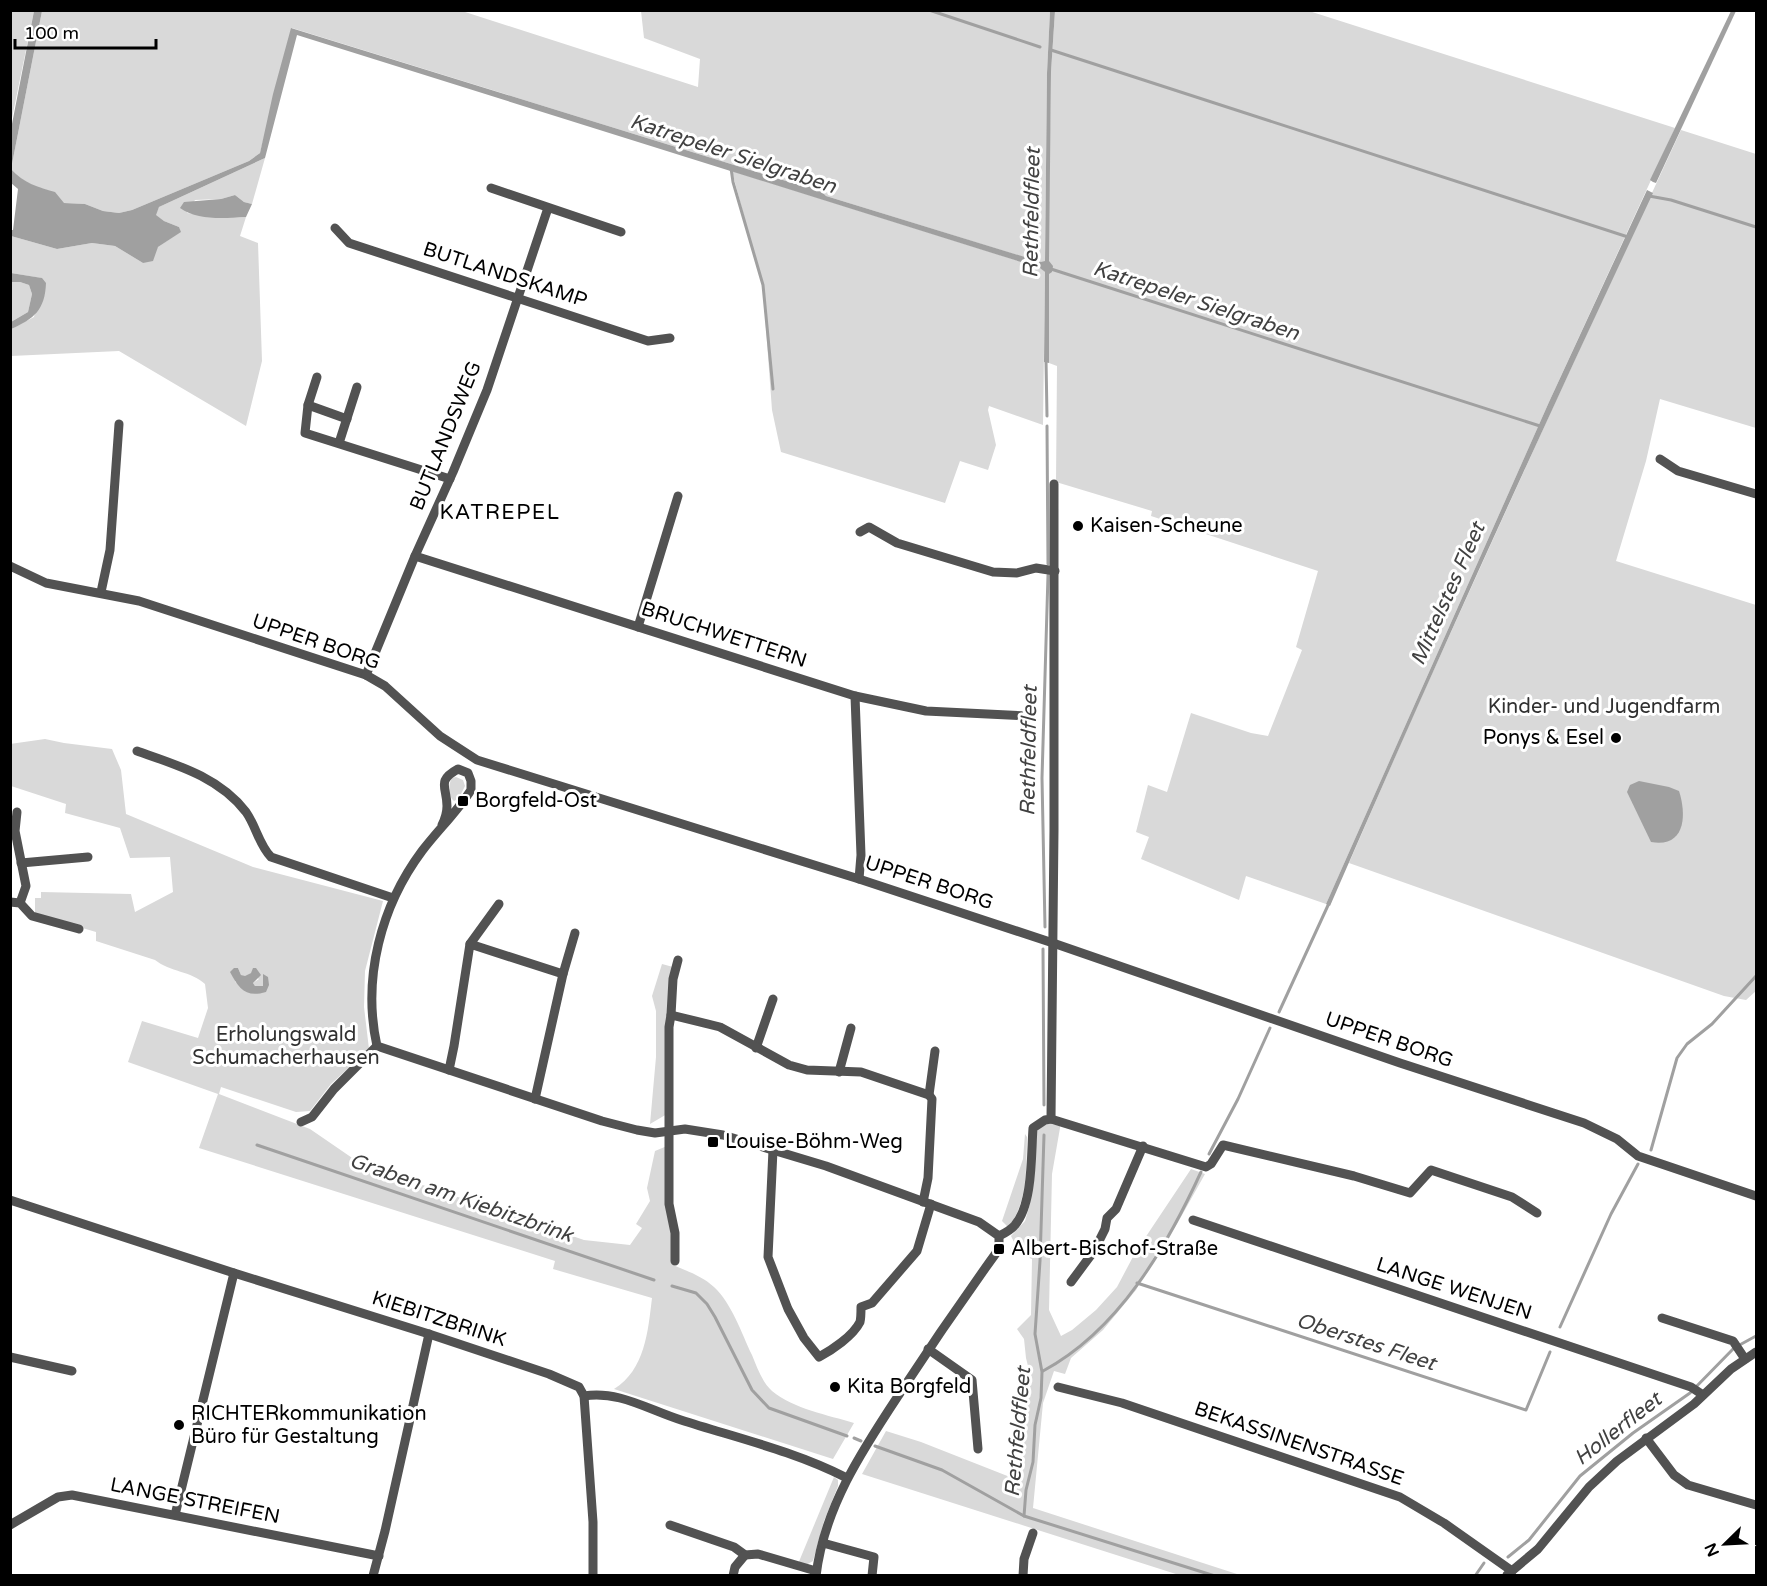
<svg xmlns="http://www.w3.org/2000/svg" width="1767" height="1586" font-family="'Varela Round',sans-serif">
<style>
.green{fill:#d9d9d9;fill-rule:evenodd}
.water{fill:#a0a0a0}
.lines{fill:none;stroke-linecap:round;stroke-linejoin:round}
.stream{stroke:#a0a0a0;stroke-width:3}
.minor{stroke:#525252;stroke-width:9}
.poi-dot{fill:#000;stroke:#fff;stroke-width:2}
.labels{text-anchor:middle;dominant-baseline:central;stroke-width:6;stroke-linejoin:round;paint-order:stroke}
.street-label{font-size:20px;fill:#000;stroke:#fff}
.poi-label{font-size:20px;fill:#000;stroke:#fff;text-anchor:start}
.park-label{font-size:20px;fill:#303030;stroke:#fff}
.water-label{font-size:21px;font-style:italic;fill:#414141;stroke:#fff}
.neighbourhood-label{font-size:21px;letter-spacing:1.5px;fill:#000;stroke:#fff}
</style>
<rect width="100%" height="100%" fill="#fff"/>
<!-- green -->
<g class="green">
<polygon points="10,11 34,11 12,118 10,118"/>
<path d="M42 11H462L698 87 700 59 644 38 641 11H1050L1047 73 1045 262H1040L826 196C817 187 812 183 799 185L292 28 260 153 249 161 132 210 119 213 103 211 85 204 63 203 45 189 35 187 17 176 11 169Z"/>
<polygon points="1055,11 1309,11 1675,128 1549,402 1326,904 1246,876 1239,900 1141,859 1149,837 1136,832 1148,785 1167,792 1191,713 1251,733 1268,736 1302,650 1296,647 1318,571 1151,516 1152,511 1056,482 1057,366 1049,363 1049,192 1051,72"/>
<polygon points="1681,130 1756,154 1756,428 1660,399 1646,461 1616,561 1756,605 1756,991 1746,1000 1724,996 1349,863 1412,718 1554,405"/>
<polygon points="265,158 252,204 244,202 235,195 221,199 195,200 187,213 223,218 246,217 240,236 258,243 262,361 246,426 119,351 11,356 11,329 34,317 41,278 11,273 11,236 57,249 92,243 115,246 143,263 158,247 180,232 179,227 164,221 155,215 159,207"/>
<polygon points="729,170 1041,268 1045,272 1043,425 989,406 988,410 996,445 988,470 960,461 945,503 781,452 772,410 763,288 733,175"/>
<polygon points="10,282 20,282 29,285 32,294 28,312 11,322"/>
<path d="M45 739 64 743 112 749 121 770 126 814 253 867 383 901 365 971 364 1007 369 1049 331 1084 310 1111 296 1112 221 1087 219 1094 310 1129 361 1164 584 1240 630 1245 642 1228 636 1224 650 1201 647 1188 655 1151 667 1146 673 1265C687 1271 702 1276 714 1287 732 1304 741 1332 752 1355 757 1367 762 1382 772 1391 794 1409 828 1415 854 1423L833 1459 614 1389C645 1370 648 1331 652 1298L553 1269 555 1261 199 1148 218 1094 128 1062 142 1021 198 1038 208 1008 205 984C191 971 170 972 155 960L96 941V932L35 914V898H41V892L131 894 135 912 173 892 170 857 130 858 120 828 65 813 66 804 11 786 10 744ZM238 968 241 975 245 977 251 973 259 979 253 983 255 986H263V979L266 992 235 982Z"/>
<path d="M456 777 463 780 465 786 459 798 454 801C448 797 448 784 452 778Z"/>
<polygon points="662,964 673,967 667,1114 650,1124 656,1057 656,1011 652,996"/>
<polygon points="1047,1123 1060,1126 1060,1128 1052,1174 1049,1310 1061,1336 1072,1330 1096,1310 1117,1287 1135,1253 1191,1169 1205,1174 1177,1224 1156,1253 1136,1290 1103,1330 1071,1358 1065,1374 1054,1371 1043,1403 1033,1508 1240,1575 1179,1575 862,1474 886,1431 921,1442 1010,1477 1021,1476 1022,1419 1031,1378 1026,1358 1024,1339 1017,1329 1031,1315 1032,1259 1010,1250 1014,1242 1011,1236 1025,1221 1030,1204 1037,1131 1041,1126"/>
<path d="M1025 1134 1027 1137C1026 1166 1028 1204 1008 1227L1002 1221 1023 1159Z"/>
<polygon points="834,1477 838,1480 838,1486 824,1521 813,1561 806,1565 798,1564"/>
</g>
<!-- water -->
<g class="water">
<path d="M34 11H42L11 169C23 183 38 187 55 192L64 203 85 204 103 211 119 213 132 210 249 161 260 153 273 94 291 28 799 185C812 183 817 187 826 196L1041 262 1045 261 1047 73 1050 11H1055L1051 72 1049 261 1053 266 1052 272 1049 274V363L1044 362 1045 272 1040 268 297 35 265 158 159 207 156 215 164 221 179 227 181 232 158 247 153 261 143 263 115 246 92 243 57 249 11 236V230H13L18 189 11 183V129Z"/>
<polygon points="1731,11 1736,11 1656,183 1653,182 1650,180"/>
<path d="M1647 190 1653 193C1542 429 1434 666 1330 906L1326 904 1549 402Z"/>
<path d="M235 195 244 202 252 204 246 217C225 218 198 221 180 208L184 202 221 199Z"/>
<path d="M11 273 42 278 46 283C45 310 34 319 11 329V322L28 312 32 294 29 285 20 282H11Z"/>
<path d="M1639 781 1669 787 1679 791C1687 816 1685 848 1651 842L1627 792 1630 785Z"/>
<path d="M234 968H238L241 975 245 976 251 973 253 968H256L261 975 253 983 255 986H263V974L268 977 269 985 266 992C246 998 239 989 230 972Z"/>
</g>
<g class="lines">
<!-- stream -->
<g class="stream">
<polyline points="929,10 1040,47"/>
<polyline points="1051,50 1628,237"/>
<polyline points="731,168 733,182 763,285 773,389"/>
<polyline points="1649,196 1671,200 1756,227"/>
<polyline points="1051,269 1540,426"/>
<polyline points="1046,360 1047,416"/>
<polyline points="1047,426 1048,564"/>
<polyline points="1045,927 1042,778 1048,575"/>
<polyline points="1043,949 1044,1105"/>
<polyline points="1279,1012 1330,901"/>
<polyline points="257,1145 654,1280"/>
<polyline points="1651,1150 1677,1058 1687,1044 1712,1024 1756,976"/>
<polyline points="1209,1154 1238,1099 1270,1028"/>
<polyline points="1137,1283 1526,1410 1550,1352"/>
<polyline points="672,1286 696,1293 707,1304 715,1317 752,1390 769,1408 847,1436"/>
<polyline points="1560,1327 1611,1214 1638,1164"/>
<path d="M1043 1371C1119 1330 1166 1248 1201 1172"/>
<polyline points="854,1438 861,1441"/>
<polyline points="875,1446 942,1470 1024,1516 1215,1576"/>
<polyline points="1024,1516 1026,1490 1033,1462 1035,1425 1041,1398 1042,1372 1035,1334 1040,1261 1044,1135"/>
<polyline points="1508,1557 1529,1540 1580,1476 1633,1433 1690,1393 1734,1348 1756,1336"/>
<polyline points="1475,1576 1484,1563"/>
</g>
<!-- minor -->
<g class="minor">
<polyline points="491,188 621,232"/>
<polyline points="335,228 349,243 648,341 670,338"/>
<polyline points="317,377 308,405 305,433 450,479"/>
<polyline points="308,405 347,419"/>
<polyline points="339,443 357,387"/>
<polyline points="1660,459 1678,471 1756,494"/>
<polyline points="860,532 869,527 897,543 993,572 1017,573 1036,568 1055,571"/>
<polyline points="415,556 855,696 926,711 1028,716"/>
<polyline points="10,566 46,583 139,601 366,675 385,686 440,736 477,760 859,879 1053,943 1400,1063 1584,1123 1617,1139 1638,1156 1756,1196"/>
<polyline points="101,592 110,550 119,424"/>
<polyline points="638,627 678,496"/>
<polyline points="366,675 415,556 453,472 487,390 548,208"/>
<polyline points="855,696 861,855 859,879"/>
<path d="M137 751C177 765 219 777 246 812 256 826 259 845 271 857L393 898"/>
<polyline points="17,812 15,831 26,886 20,903"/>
<path d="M442 825C445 819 447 813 447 806 447 787 436 781 458 769L468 773 471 781V790C457 812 438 830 422 851 381 906 362 978 377 1046L602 1121 637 1130 655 1133 685 1129 723 1135 826 1166 979 1222 999 1236V1249C965 1296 932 1344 900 1393 863 1449 824 1507 816 1576"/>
<polyline points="21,863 88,857"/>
<polyline points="10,902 20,903 32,916 79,929"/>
<polyline points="470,944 499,904"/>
<polyline points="563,974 575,933"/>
<polyline points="671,1015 673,979 678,960"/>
<polyline points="756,1048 773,999"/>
<polyline points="449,1070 454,1046 470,944 563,974 535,1099"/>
<polyline points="839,1072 851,1028"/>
<polyline points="929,1095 935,1051"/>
<polyline points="1051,1119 1206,1167 1211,1164 1223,1145 1354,1176 1410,1193 1431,1170 1512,1197 1537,1213"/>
<polyline points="301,1122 312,1117 334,1089 377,1046"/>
<path d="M773 1150 768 1257 788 1309 804 1338 819 1357C832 1350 853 1336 860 1322 861 1318 861 1311 861 1307L872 1303 917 1251 931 1204"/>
<polyline points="10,1200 234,1273 429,1334 549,1374 579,1387 584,1396 593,1522 593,1576"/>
<polyline points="1193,1220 1691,1387 1703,1395"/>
<path d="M999 1236C1005 1233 1011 1230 1015 1225 1033 1204 1031 1155 1033 1128L1045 1120 1051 1119 1054 830V484"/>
<polyline points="675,1261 675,1233 669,1204 669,1027 671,1015 720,1027 789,1065 807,1070 861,1072 929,1095 932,1099 928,1178 923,1202"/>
<polyline points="1071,1282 1094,1251 1105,1229 1107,1218 1116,1209 1143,1146"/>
<polyline points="1662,1318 1733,1341 1745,1359"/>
<polyline points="928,1349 972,1380 978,1449"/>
<polyline points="10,1357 72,1371"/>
<polyline points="1058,1387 1122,1403 1400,1497 1444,1523 1512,1571"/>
<path d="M584 1396C618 1390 649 1410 681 1420 737 1438 794 1451 847 1478"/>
<polyline points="1646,1438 1674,1475 1688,1485 1756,1505"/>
<polyline points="175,1515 234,1273"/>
<polyline points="10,1525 58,1497 72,1495 379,1556"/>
<polyline points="670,1525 734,1547 745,1555 758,1554 816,1571"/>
<polyline points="823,1543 874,1557 872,1576"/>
<polyline points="1507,1575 1538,1549 1589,1487 1617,1461 1694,1404 1731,1369 1756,1352"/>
<polyline points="373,1576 385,1531 429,1334"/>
<polyline points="733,1576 735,1567 745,1555"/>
<polyline points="1023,1576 1024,1559 1033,1533"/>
</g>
</g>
<!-- markers -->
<g class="poi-dot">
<circle cx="1078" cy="526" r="6"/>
<circle cx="1616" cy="738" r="6"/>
<rect x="457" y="795" width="12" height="12" rx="3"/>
<rect x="707" y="1136" width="12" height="12" rx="3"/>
<rect x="993" y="1243" width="12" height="12" rx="3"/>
<circle cx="835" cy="1387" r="6"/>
<circle cx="179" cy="1425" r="6"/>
</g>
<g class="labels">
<!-- street labels -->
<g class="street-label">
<text transform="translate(505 275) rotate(18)">BUTLANDSKAMP</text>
<text transform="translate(446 436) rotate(-68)">BUTLANDSWEG</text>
<text transform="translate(724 635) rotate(18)">BRUCHWETTERN</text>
<text transform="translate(316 642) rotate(19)">UPPER BORG</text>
<text transform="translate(929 883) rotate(18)">UPPER BORG</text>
<text transform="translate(1389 1040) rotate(19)">UPPER BORG</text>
<text transform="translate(1454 1289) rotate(18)">LANGE WENJEN</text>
<text transform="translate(439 1319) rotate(18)">KIEBITZBRINK</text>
<text transform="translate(1299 1444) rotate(19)">BEKASSINENSTRASSE</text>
<text transform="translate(195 1501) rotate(11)">LANGE STREIFEN</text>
</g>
<!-- poi labels -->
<g class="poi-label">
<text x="1090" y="526">Kaisen-Scheune</text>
<text x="1604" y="738" text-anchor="end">Ponys &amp; Esel</text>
<text x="475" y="801">Borgfeld-Ost</text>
<text x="725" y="1142">Louise-Böhm-Weg</text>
<text x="1011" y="1249">Albert-Bischof-Straße</text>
<text x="847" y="1387">Kita Borgfeld</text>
<text x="191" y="1414">RICHTERkommunikation<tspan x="191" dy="23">Büro für Gestaltung</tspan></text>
</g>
<!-- park labels -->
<g class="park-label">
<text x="1604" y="707">Kinder- und Jugendfarm</text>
<text x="286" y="1035">Erholungswald<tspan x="286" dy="23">Schumacherhausen</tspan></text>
</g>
<!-- water labels -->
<g class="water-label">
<text transform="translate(733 154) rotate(18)">Katrepeler Sielgraben</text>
<text transform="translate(1032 213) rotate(-89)">Rethfeldfleet</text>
<text transform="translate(1196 301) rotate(18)">Katrepeler Sielgraben</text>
<text transform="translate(1448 594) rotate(-66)">Mittelstes Fleet</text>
<text transform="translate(1029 751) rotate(-89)">Rethfeldfleet</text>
<text transform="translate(461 1198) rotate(19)">Graben am Kiebitzbrink</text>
<text transform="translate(1366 1342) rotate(18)">Oberstes Fleet</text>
<text transform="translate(1618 1429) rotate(-38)">Hollerfleet</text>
<text transform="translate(1018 1432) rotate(-85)">Rethfeldfleet</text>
</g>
<!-- neighbourhood labels -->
<g class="neighbourhood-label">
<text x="500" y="512">KATREPEL</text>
</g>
</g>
<!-- border -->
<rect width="1767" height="1586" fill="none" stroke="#000000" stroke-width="24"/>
<!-- north arrow -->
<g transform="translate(1725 1544) rotate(246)" stroke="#ffffff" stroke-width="4.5" paint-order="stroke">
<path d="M0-4.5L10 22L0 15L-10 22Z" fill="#000000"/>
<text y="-9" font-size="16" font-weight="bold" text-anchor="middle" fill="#000000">N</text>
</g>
<!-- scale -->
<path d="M15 39v9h141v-9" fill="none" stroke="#000000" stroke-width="3"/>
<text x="24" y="39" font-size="18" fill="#000000" stroke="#ffffff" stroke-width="4.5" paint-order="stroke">100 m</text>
</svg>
